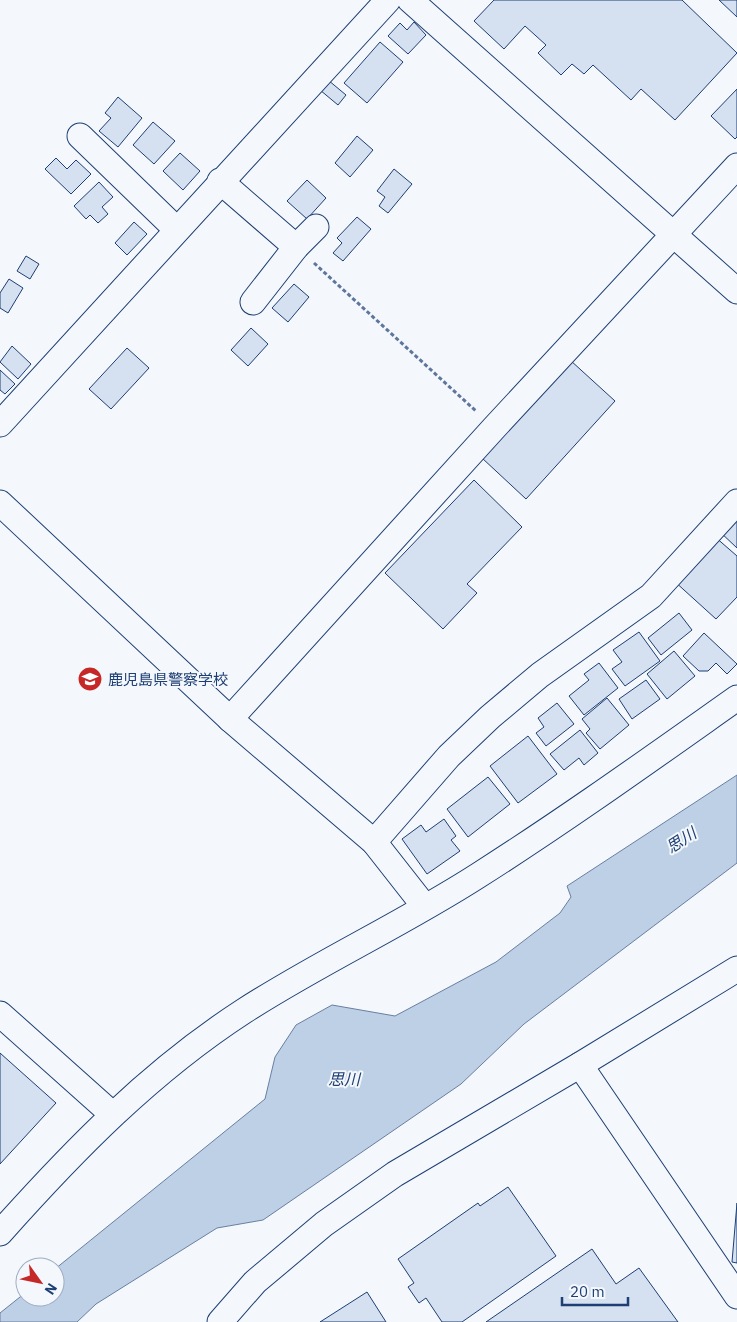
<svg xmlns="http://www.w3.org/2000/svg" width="737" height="1322" font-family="'IBM Plex Sans','Noto Sans JP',sans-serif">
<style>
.water{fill:#bed0e5;stroke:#687fa3}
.building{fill:#d5e0f0;stroke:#1d3f73}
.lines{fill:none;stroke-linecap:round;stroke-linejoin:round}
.minor-casing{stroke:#1d3f73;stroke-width:27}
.path{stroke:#5e769c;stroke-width:3;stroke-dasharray:4 2.5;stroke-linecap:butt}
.minor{stroke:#f4f7fb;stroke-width:25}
.labels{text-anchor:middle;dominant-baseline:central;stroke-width:4;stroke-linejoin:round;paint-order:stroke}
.poi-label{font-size:15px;fill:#1d3f73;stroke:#f4f7fb;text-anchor:start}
.water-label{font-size:16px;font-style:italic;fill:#1d3f73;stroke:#f4f7fb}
</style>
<rect width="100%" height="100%" fill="#f4f7fb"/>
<!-- water -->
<polygon class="water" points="737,775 737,863 524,1024 461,1084 263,1220 217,1228 96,1304 77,1322 0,1322 0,1313 25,1293 25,1297 55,1297 55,1269 265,1099 275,1057 296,1025 332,1005 395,1016 496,962 560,913 571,897 567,886"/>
<!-- building -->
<g class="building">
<polygon points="494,0 682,0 737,53 675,120 641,89 631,100 593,65 584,74 572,64 561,75 538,53 546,45 525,26 504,49 474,21"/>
<polygon points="719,0 737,0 737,17"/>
<polygon points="414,22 426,35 408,54 388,36 400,23 407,30"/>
<polygon points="380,42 403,62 367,103 344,83"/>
<polygon points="322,75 346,95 338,105 314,85"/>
<polygon points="737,89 737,137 735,139 711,116"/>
<polygon points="118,97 142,118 118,147 99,131 111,118 105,113"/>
<polygon points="153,122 175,141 154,164 133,145"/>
<polygon points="357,136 373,150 350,177 335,163"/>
<polygon points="180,153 200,171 183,190 163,171"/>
<polygon points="56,158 67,169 76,160 91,174 71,194 45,169"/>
<polygon points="394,169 412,184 388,213 379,206 385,197 377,191"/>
<polygon points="307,180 326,198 307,219 287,201"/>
<polygon points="99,182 113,197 102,207 108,214 98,223 90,215 86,219 74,206"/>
<polygon points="357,217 371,229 343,261 333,253 342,243 337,238"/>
<polygon points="134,222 147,234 127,255 115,243"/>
<polygon points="26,256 39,264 30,279 17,271"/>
<polygon points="9,279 23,288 8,313 0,308 0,293"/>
<polygon points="294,284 309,297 288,322 272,308"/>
<polygon points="251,328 268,344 248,366 231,350"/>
<polygon points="12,346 31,364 18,379 0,362"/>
<polygon points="127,348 149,368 111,409 89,389"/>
<polygon points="570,360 615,401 526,499 482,458"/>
<polygon points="0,370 15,384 5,394 0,390"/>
<polygon points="474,480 522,527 467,584 477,593 443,629 385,573"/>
<polygon points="737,512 737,548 719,531"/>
<polygon points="714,536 737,556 737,597 716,619 673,580"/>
<polygon points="679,613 692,630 661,655 648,638"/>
<polygon points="639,632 660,661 625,686 612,669 622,662 613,650"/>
<polygon points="704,633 737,664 727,674 716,663 708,671 699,671 683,656"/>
<polygon points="674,651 695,676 667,699 647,674"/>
<polygon points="599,663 618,688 584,715 569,696 589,680 584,674"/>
<polygon points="646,680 660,699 632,719 619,699"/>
<polygon points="607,698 629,725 600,749 586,733 590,729 582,719"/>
<polygon points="557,703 574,724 546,746 536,733 544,727 538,718"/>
<polygon points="580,730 598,753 584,765 579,758 564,770 550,754"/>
<polygon points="528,736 557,774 518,803 490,766"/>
<polygon points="488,777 510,804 468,837 447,809"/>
<polygon points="444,819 456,836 451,840 460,851 427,874 402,839 421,825 426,832"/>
<polygon points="0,1053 56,1103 0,1164"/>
<polygon points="508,1187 556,1256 462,1322 442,1322 426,1298 419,1303 408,1287 414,1283 398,1259 478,1203 480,1206"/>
<polygon points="737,1203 737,1263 732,1262"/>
<polygon points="592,1249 616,1284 639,1268 678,1322 486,1322"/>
<polygon points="367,1292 386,1322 320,1322"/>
</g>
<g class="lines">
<defs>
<g id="minor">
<polyline points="410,0 737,291"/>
<polyline points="80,136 176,229"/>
<polyline points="220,181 296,247"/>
<polyline points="253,302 296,247 316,227"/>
<polyline points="0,424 388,0"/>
<polyline points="0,503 230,719 374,842 425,907"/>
<polyline points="230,719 494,428 737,166"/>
<polyline points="374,842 449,756 490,717 540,675 651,596 737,502"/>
<polyline points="0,1014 112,1114"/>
<polyline points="580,1065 737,1296"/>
<path d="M0 1233C74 1150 150 1072 244 1011 320 962 403 924 479 875 567 819 652 758 737 698"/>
<polyline points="220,1322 255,1282 324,1224 395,1174 580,1065 737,969"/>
</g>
</defs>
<!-- minor casing -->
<use href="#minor" class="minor-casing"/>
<!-- path -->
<polyline class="path" points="314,263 477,412"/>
<!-- minor -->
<use href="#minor" class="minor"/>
</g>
<!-- icons -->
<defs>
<symbol id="school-disc" viewBox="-11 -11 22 22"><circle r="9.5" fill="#c62828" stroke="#f4f7fb"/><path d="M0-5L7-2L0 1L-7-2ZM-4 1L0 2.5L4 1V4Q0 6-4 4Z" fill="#fff"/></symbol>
</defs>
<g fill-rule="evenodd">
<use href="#school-disc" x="76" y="665" width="28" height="28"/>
</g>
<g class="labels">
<!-- poi labels -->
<g class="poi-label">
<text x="108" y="679">鹿児島県警察学校</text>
</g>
<!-- water labels -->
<g class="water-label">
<text transform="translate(681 840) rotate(-33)">思川</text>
<text x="344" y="1079">思川</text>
</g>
</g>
<!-- north arrow -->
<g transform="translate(40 1282) rotate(123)"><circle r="24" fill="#f4f7fb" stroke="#9eadc5"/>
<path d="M0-4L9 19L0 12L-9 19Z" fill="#c62828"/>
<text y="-8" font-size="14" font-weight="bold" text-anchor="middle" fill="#1d3f73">N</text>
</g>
<!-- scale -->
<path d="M562 1297v8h66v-8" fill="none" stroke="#1d3f73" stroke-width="2.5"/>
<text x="570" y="1297" font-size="15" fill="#1d3f73" stroke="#f4f7fb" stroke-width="4" paint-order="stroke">20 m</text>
</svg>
